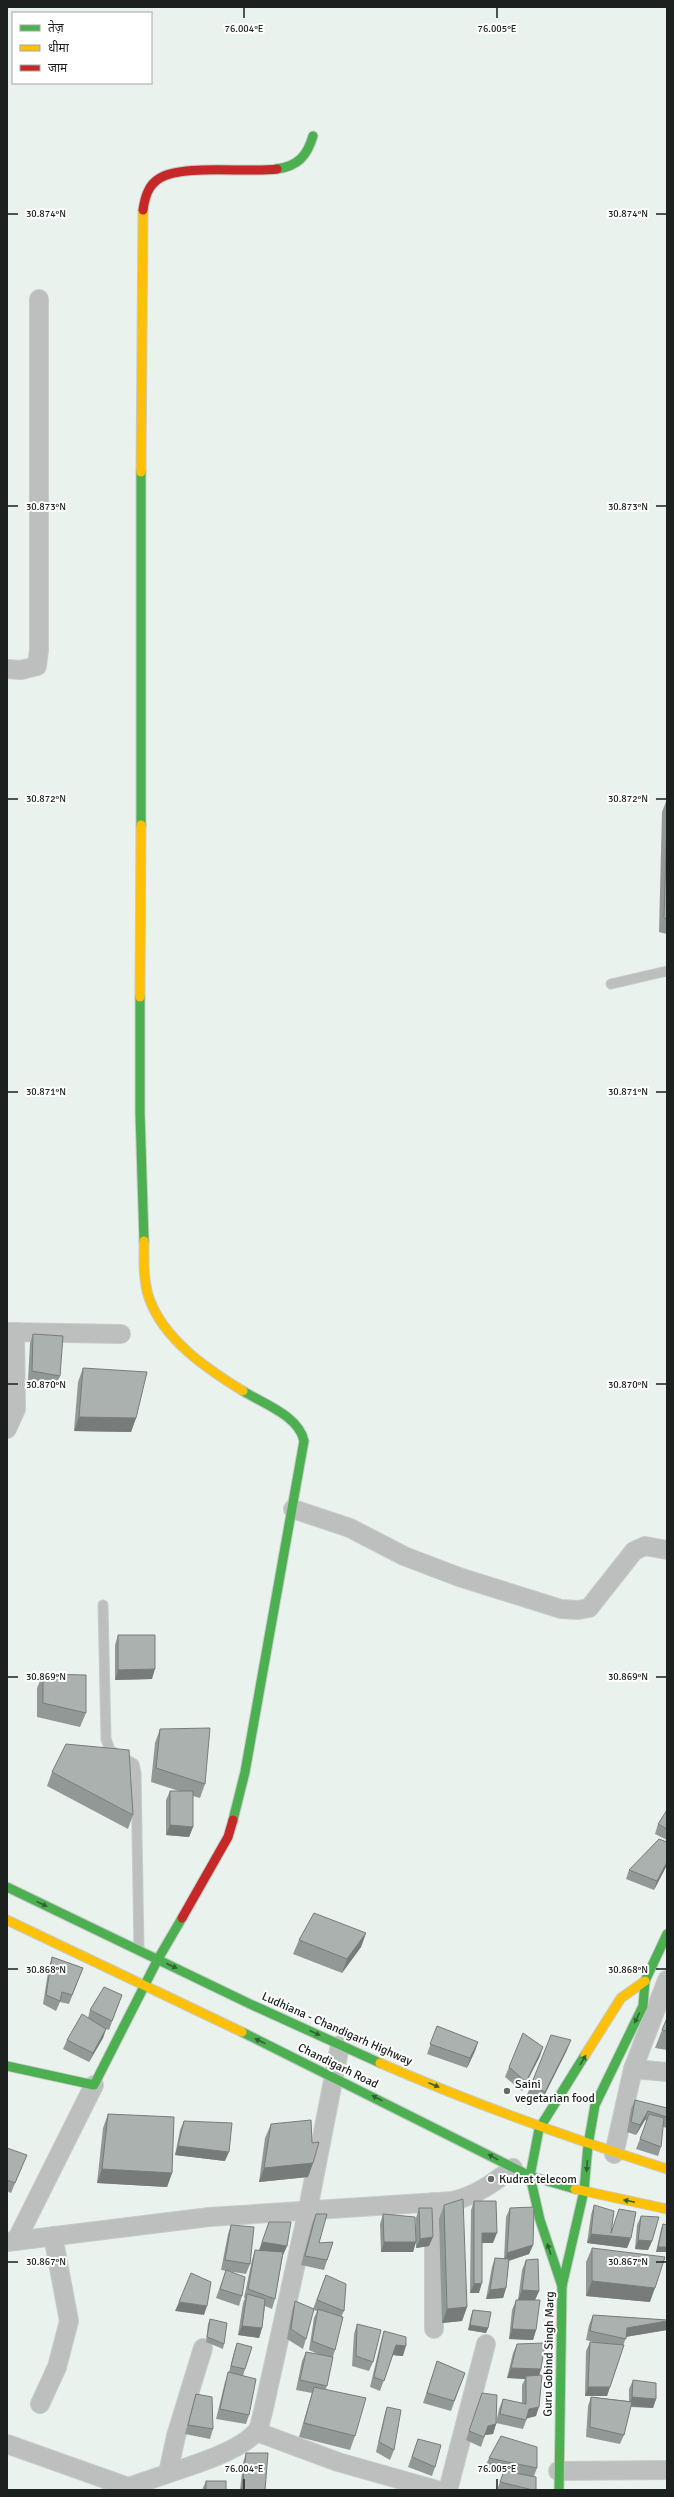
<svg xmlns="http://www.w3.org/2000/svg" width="674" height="2497" font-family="Signika,'Noto Sans Devanagari',sans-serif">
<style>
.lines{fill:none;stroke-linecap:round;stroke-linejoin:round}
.lane-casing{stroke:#c6ccc9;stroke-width:11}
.street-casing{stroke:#c6ccc9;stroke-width:20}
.fast-casing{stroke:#c6ccc9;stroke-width:11}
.slow-casing{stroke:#c6ccc9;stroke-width:11}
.jam-casing{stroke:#c6ccc9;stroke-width:11}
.lane{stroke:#bdbfbe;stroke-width:9}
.street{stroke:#bdbfbe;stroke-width:18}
.fast{stroke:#4caf50;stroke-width:9}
.slow{stroke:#ffc107;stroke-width:9}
.jam{stroke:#c62828;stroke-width:9}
.wall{fill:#929896}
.shaded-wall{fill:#777c7a}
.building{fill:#aab1af;stroke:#777c7a}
.oneway{fill:#326135}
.ticks{fill:none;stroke:#1c211f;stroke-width:1.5}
.poi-dot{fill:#646a67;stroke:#fff;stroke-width:1.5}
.labels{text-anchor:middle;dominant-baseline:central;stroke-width:4;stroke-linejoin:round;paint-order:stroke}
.street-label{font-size:12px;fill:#1c211f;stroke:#fff}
.poi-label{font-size:12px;fill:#1c211f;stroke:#fff;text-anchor:start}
.ticks-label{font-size:10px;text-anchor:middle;fill:#1c211f;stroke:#fff;stroke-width:4;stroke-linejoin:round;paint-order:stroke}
</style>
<rect width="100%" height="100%" fill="#eaf2ee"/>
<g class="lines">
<defs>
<g id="lane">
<polyline points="611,984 667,971"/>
<polyline points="103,1605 106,1739 110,1750 134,1764 136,1773 139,1950"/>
</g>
<g id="street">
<polyline points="7,669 21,670 37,666 39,650 39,299"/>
<polyline points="7,1332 121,1334"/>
<polyline points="7,1429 16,1409 15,1332"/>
<polyline points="293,1509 350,1528 404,1556 459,1577 561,1609 578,1610 589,1608 634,1551 645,1546 667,1550"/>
<polyline points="633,2069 667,2072"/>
<polyline points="614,2154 633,2069 667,1980"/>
<polyline points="434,2202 434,2329"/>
<polyline points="16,2241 94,2085"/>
<path d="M7 2242 209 2217 453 2201C477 2195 493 2183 513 2168"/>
<polyline points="40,2404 57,2367 69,2321 53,2236"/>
<polyline points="257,2432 338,2462 437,2490"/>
<polyline points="7,2444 128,2487"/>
<polyline points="558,2471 667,2470"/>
<polyline points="168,2473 176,2436 203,2348"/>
<path d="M122 2490C155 2475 234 2458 256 2432 260 2428 261 2418 263 2412L308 2209 340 2045"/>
<polyline points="448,2490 486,2344"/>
</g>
<g id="fast">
<path d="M277 169C298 166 307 156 313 136"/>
<polyline points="141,825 141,472"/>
<polyline points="140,997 140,1113 144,1241"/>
<path d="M233 1820 245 1772 304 1441C299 1416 264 1404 243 1391"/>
<polyline points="7,1887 250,2004 380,2063"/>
<polyline points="242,2032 530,2176 575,2189"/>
<polyline points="7,2066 94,2085 158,1959 182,1918"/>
<polyline points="562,2286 584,2191 588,2145 595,2105 643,2006 645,1981 667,1934"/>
<polyline points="559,2490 562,2286 540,2220 530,2176 539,2129 585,2055"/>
</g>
<g id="slow">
<polyline points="141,472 143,210"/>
<polyline points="140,997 141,825"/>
<path d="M144 1241C144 1260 143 1280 149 1298 164 1340 207 1369 243 1391"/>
<polyline points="7,1920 242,2032"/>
<polyline points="585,2055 621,1998 645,1981"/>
<path d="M380 2063C474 2104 569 2138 667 2169"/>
<polyline points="575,2189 667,2209"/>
</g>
<g id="jam">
<path d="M143 210C145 197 148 185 160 178 182 164 248 173 277 169"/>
<polyline points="182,1918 228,1837 233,1820"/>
</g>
</defs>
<!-- lane casing -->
<use href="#lane" class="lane-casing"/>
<!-- street casing -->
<use href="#street" class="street-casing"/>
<!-- fast casing -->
<use href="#fast" class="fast-casing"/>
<!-- slow casing -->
<use href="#slow" class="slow-casing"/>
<!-- jam casing -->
<use href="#jam" class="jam-casing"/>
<!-- lane -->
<use href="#lane" class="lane"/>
<!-- street -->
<use href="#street" class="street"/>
<!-- fast -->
<use href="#fast" class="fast"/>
<!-- slow -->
<use href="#slow" class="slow"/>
<!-- jam -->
<use href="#jam" class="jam"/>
</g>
<!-- wall -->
<g class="wall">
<polygon points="667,799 667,934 659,932 662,812"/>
<polygon points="33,1334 60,1376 56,1386 28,1380 30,1343"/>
<polygon points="83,1368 136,1418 131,1432 74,1431 78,1382"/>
<polygon points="118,1635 152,1679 115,1680 115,1645"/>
<polygon points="43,1674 86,1713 80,1727 37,1717 37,1688"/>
<polygon points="160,1729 205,1784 200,1798 193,1796 193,1827 189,1837 166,1835 166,1800 170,1791 179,1791 151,1782 155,1743"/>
<polygon points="52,1772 133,1815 128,1829 47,1786"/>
<polygon points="667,1810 667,1840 655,1834 658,1824"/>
<polygon points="667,1865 654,1890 626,1879 629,1870"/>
<polygon points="366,1933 361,1947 342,1973 293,1954 299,1940"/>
<polygon points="52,1957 83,1968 69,2004 60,2002 56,2011 43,2004 49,1966"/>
<polygon points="122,1995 109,2030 106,2029 103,2038 89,2062 63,2049 67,2040 88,2018 90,2010"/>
<polygon points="667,2018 667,2050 655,2048 662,2030"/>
<polygon points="437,2026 478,2042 475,2051 467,2068 427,2054"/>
<polygon points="567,2050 541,2102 527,2095 531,2085"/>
<polygon points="540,2056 522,2091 505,2077 509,2067"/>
<polygon points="635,2100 667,2108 667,2128 663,2127 661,2147 658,2156 636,2149 647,2121 645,2120 636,2135 627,2132 631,2109"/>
<polygon points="108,2114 172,2173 167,2187 97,2183 103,2128"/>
<polygon points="184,2121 225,2161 175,2155 180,2130"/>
<polygon points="271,2124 313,2163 308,2177 259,2182 265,2138"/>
<polygon points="7,2148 23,2164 11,2193 7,2191"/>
<polygon points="474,2201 493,2243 482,2243 479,2293 470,2293 471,2210"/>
<polygon points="444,2205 467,2307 462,2321 442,2323 439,2219"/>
<polygon points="594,2205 611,2231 631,2238 627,2248 587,2243 591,2215"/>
<polygon points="419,2208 429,2246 416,2248 416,2242 413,2252 381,2252 380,2224 383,2214 416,2241 416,2218"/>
<polygon points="510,2208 533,2245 529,2254 509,2261 506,2288 503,2298 486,2299 492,2267 495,2258 504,2259 506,2217"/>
<polygon points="316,2214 319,2243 333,2242 324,2270 301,2265 312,2224"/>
<polygon points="641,2216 652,2241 648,2250 635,2249 637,2225"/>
<polygon points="269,2222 287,2246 283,2255 275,2299 272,2309 265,2306 262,2328 259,2338 238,2335 243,2303 245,2298 244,2298 252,2260 255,2250 259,2250"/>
<polygon points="663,2224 667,2225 667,2252 656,2252 661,2229"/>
<polygon points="231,2225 250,2264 246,2274 221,2270 228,2234"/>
<polygon points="592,2248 650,2302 586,2296 586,2262"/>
<polygon points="526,2260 539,2291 535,2300 536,2330 533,2340 509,2339 512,2310 516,2300 518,2300 522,2270"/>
<polygon points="226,2270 242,2296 239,2306 216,2298"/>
<polygon points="326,2275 344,2311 341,2317 335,2350 333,2357 326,2389 355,2436 350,2450 299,2437 312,2393 296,2390 302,2361 306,2352 320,2355 309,2350 314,2318 317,2311 313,2310 306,2339 303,2349 287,2339 292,2311 295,2301 313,2309"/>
<polygon points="473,2310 488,2328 486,2333 468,2330 471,2315"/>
<polygon points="593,2315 667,2320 667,2330 626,2337 607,2396 585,2396 586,2351 590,2342 593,2342 586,2340 589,2325"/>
<polygon points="210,2319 224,2344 223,2349 206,2342 208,2324"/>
<polygon points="357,2324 373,2362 369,2371 352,2366 354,2334"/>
<polygon points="384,2331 403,2356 393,2355 380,2391 370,2387 381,2341"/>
<polygon points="237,2343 245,2369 243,2376 249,2415 246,2424 216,2419 225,2382 229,2372 234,2352"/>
<polygon points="517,2344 541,2369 539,2376 536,2416 527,2418 523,2429 496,2423 499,2409 503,2399 522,2404 522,2385 525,2379 507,2378 513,2353"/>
<polygon points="437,2361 465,2373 451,2411 423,2403"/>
<polygon points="633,2380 656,2399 653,2408 630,2407 624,2435 620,2444 586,2437 588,2406 591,2397 629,2401 629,2389"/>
<polygon points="482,2393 496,2424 493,2434 485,2435 481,2447 466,2440"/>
<polygon points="196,2394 213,2429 210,2439 185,2434 193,2404"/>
<polygon points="387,2407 394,2450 390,2460 376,2452 384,2417"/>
<polygon points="418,2439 435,2467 432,2476 408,2467"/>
<polygon points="246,2453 265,2490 240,2490 243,2463"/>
<polygon points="489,2458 537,2468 534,2476 536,2490 497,2490 504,2471 510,2472 485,2467"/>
<polygon points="206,2481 226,2490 202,2490"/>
</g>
<!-- shaded-wall -->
<g class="shaded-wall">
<polygon points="79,1417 136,1418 131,1432 74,1431"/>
<polygon points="155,1669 152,1679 115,1680 118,1670"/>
<polygon points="170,1825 193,1827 189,1837 166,1835"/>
<polygon points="667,1862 667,1865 654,1890 657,1881"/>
<polygon points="366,1933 361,1947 342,1973 347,1959"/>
<polygon points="106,2029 103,2038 89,2062 93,2053"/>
<polygon points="571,2040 567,2050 541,2102 545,2092"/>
<polygon points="478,2042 475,2051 467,2068 470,2058"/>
<polygon points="543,2047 540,2056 522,2091 526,2082"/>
<polygon points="648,2111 645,2120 636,2135 640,2125"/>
<polygon points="178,2146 229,2152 225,2161 175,2155"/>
<polygon points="313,2163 308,2177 259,2182 264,2168"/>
<polygon points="102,2169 172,2173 167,2187 97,2183"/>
<polygon points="482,2233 497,2233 493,2243 478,2243"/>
<polygon points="591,2234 631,2238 627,2248 587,2243"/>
<polygon points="433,2237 429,2246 416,2248 420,2239"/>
<polygon points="638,2240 652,2241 648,2250 635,2249"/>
<polygon points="262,2242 287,2246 283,2255 259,2252"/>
<polygon points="384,2242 416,2242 413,2252 381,2252"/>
<polygon points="533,2245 529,2254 504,2262 507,2253"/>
<polygon points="658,2247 667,2247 667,2252 656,2252"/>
<polygon points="592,2281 655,2288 650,2302 586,2296"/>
<polygon points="482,2283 479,2293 470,2293 474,2284"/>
<polygon points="506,2288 503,2298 486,2299 490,2290"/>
<polygon points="522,2290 539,2291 535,2300 518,2300"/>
<polygon points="179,2302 207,2306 204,2315 175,2311"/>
<polygon points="467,2307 462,2321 442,2323 447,2309"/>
<polygon points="667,2321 667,2330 624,2337 627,2328"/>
<polygon points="470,2325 488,2328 486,2333 468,2330"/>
<polygon points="242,2326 262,2328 259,2338 238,2335"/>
<polygon points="512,2329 536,2330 533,2340 509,2339"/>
<polygon points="396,2345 406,2346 403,2356 392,2355"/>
<polygon points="511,2368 541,2369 538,2379 526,2376 525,2379 507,2378"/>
<polygon points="588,2387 610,2387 607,2396 585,2396"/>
<polygon points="632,2397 656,2399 653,2408 629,2406"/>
<polygon points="539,2407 536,2416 525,2419 529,2409"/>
<polygon points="496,2424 493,2434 485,2435 488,2426"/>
</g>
<!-- building -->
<g class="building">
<polygon points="667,818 667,919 664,918"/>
<polygon points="33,1334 63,1336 60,1376 32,1371"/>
<polygon points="83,1368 147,1372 136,1418 79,1417"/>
<polygon points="118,1635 155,1635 155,1669 118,1670"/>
<polygon points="43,1674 86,1675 86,1713 43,1703"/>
<polygon points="210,1728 205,1784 156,1768 160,1729"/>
<polygon points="66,1744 129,1750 133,1815 52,1772"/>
<polygon points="170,1791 193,1791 193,1827 170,1825"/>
<polygon points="667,1810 667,1829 658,1824"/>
<polygon points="659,1839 667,1842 667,1862 657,1881 629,1870"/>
<polygon points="314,1913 366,1933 347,1959 299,1940"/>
<polygon points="52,1957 83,1968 72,1995 62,1992 60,2001 46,1995"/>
<polygon points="104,1987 122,1995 112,2021 90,2010"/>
<polygon points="82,2014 106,2029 93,2053 67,2040"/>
<polygon points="667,2018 667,2031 662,2030"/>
<polygon points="437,2026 478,2042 470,2058 430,2044"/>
<polygon points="523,2033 543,2047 526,2082 509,2067"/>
<polygon points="551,2035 571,2040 545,2092 531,2085"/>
<polygon points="635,2100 667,2108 667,2117 648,2111 640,2125 631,2122"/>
<polygon points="108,2114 174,2117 172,2173 102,2169"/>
<polygon points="649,2114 664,2118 661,2147 640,2139"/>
<polygon points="311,2120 312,2143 319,2142 313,2163 264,2168 271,2124"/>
<polygon points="184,2121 232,2123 229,2152 178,2146"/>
<polygon points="7,2148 27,2155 15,2183 7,2180"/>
<polygon points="463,2199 467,2307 447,2309 444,2205"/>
<polygon points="474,2201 496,2201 497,2233 482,2233 482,2283 474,2284"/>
<polygon points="594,2205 614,2211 611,2233 619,2209 636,2212 631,2238 591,2234"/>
<polygon points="534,2207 533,2245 507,2253 510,2208"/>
<polygon points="419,2208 432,2208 433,2237 420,2239"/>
<polygon points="316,2214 327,2214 319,2243 333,2242 327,2260 305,2256"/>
<polygon points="383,2214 415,2217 416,2242 384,2242"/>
<polygon points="641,2216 659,2217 652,2241 638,2240"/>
<polygon points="269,2222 291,2222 287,2246 262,2242"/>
<polygon points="663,2224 667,2225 667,2247 658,2247"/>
<polygon points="231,2225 254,2227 250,2264 225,2260"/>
<polygon points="592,2248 665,2257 655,2288 592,2281"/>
<polygon points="255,2250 283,2252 275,2299 248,2289"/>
<polygon points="495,2258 509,2259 506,2288 490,2290"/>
<polygon points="538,2259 539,2291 522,2290 526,2260"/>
<polygon points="226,2270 245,2277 242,2296 220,2289"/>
<polygon points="191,2273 211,2282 207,2306 179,2302"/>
<polygon points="326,2275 346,2284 344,2311 317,2300"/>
<polygon points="247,2294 265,2299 262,2328 242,2326"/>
<polygon points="516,2300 540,2300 536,2330 512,2329"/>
<polygon points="295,2301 314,2309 306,2339 291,2329"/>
<polygon points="318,2309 343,2317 335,2350 312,2341"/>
<polygon points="473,2310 491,2312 488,2328 470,2325"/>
<polygon points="593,2315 667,2320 667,2321 627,2328 626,2339 590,2331"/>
<polygon points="210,2319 227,2323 224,2344 207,2337"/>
<polygon points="357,2324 381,2330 373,2362 356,2356"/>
<polygon points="384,2331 406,2337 406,2346 396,2345 384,2381 374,2377"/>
<polygon points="590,2342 624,2345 610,2387 588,2387"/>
<polygon points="237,2343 252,2347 245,2369 231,2366"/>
<polygon points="545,2343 541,2369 511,2368 517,2344"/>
<polygon points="306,2352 333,2357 327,2386 300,2380"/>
<polygon points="437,2361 465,2373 454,2401 427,2393"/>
<polygon points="228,2372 256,2379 249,2415 220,2409"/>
<polygon points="542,2375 539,2407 529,2409 526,2420 500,2414 503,2399 526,2404 526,2376"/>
<polygon points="633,2380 656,2383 656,2399 632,2397"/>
<polygon points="314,2387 366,2398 355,2436 304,2423"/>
<polygon points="482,2393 497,2395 496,2424 488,2426 484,2437 469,2431"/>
<polygon points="196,2394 212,2397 213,2429 188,2425"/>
<polygon points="591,2397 632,2402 624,2435 590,2427"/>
<polygon points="387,2407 401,2410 394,2450 379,2442"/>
<polygon points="501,2436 537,2447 537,2468 489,2458"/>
<polygon points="418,2439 441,2445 435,2467 412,2457"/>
<polygon points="246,2453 268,2453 265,2490 242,2490"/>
<polygon points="504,2471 536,2477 536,2490 533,2490 500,2482"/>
<rect x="206" y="2481" width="20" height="9"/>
</g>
<!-- one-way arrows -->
<defs><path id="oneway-solid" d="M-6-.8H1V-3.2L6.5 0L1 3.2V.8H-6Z"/></defs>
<g class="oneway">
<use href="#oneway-solid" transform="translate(42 1904) rotate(26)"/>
<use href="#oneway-solid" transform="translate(172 1966) rotate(25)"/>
<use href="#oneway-solid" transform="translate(637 2018) rotate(116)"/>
<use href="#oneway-solid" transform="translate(315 2033) rotate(25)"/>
<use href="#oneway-solid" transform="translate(260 2041) rotate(-154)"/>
<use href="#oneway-solid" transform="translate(583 2060) rotate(-59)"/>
<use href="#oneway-solid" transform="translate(434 2085) rotate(23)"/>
<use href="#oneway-solid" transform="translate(377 2098) rotate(-153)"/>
<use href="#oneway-solid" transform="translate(493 2157) rotate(-151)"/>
<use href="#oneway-solid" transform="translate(587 2166) rotate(94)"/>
<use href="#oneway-solid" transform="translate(629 2201) rotate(-168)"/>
<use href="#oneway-solid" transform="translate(549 2249) rotate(-108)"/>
</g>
<!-- ticks -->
<path class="ticks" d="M244 8V18M497 8V18M8 214H18M656 214H666M8 506H18M656 506H666M8 799H18M656 799H666M8 1092H18M656 1092H666M8 1384H18M656 1384H666M8 1677H18M656 1677H666M8 1969H18M656 1969H666M8 2262H18M656 2262H666M244 2479V2489M497 2479V2489"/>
<!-- markers -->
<g class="poi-dot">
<circle cx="507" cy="2091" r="4"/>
<circle cx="491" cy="2179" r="4"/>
</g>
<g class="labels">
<!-- street labels -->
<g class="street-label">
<text transform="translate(337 2029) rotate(24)">Ludhiana - Chandigarh Highway</text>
<text transform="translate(338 2066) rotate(26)">Chandigarh Road</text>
<text transform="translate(549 2354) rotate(-89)">Guru Gobind Singh Marg</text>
</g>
<!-- poi labels -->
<g class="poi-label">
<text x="515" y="2084">Saini<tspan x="515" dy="14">vegetarian food</tspan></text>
<text x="499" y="2179">Kudrat telecom</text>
</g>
</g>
<g class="ticks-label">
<text x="244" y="32">76.004°E</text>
<text x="497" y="32">76.005°E</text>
<text x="46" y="217">30.874°N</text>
<text x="628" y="217">30.874°N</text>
<text x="46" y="510">30.873°N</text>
<text x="628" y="510">30.873°N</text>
<text x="46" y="802">30.872°N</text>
<text x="628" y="802">30.872°N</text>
<text x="46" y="1095">30.871°N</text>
<text x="628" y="1095">30.871°N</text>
<text x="46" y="1388">30.870°N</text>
<text x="628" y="1388">30.870°N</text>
<text x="46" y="1680">30.869°N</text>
<text x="628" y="1680">30.869°N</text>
<text x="46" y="1973">30.868°N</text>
<text x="628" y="1973">30.868°N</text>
<text x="46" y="2265">30.867°N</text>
<text x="628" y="2265">30.867°N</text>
<text x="244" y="2472">76.004°E</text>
<text x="497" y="2472">76.005°E</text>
</g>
<!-- border -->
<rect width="674" height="2497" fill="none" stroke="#1c211f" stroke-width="16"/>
<!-- legend -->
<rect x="12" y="12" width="140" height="72" fill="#ffffff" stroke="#a4a6a5"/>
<rect x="20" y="25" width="20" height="6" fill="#4caf50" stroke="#a4a6a5"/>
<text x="48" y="32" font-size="12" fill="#1c211f">तेज़</text>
<rect x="20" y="45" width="20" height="6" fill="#ffc107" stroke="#a4a6a5"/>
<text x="48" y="52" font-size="12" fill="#1c211f">धीमा</text>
<rect x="20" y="65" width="20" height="6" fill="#c62828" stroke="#a4a6a5"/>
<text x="48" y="72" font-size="12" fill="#1c211f">जाम</text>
</svg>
